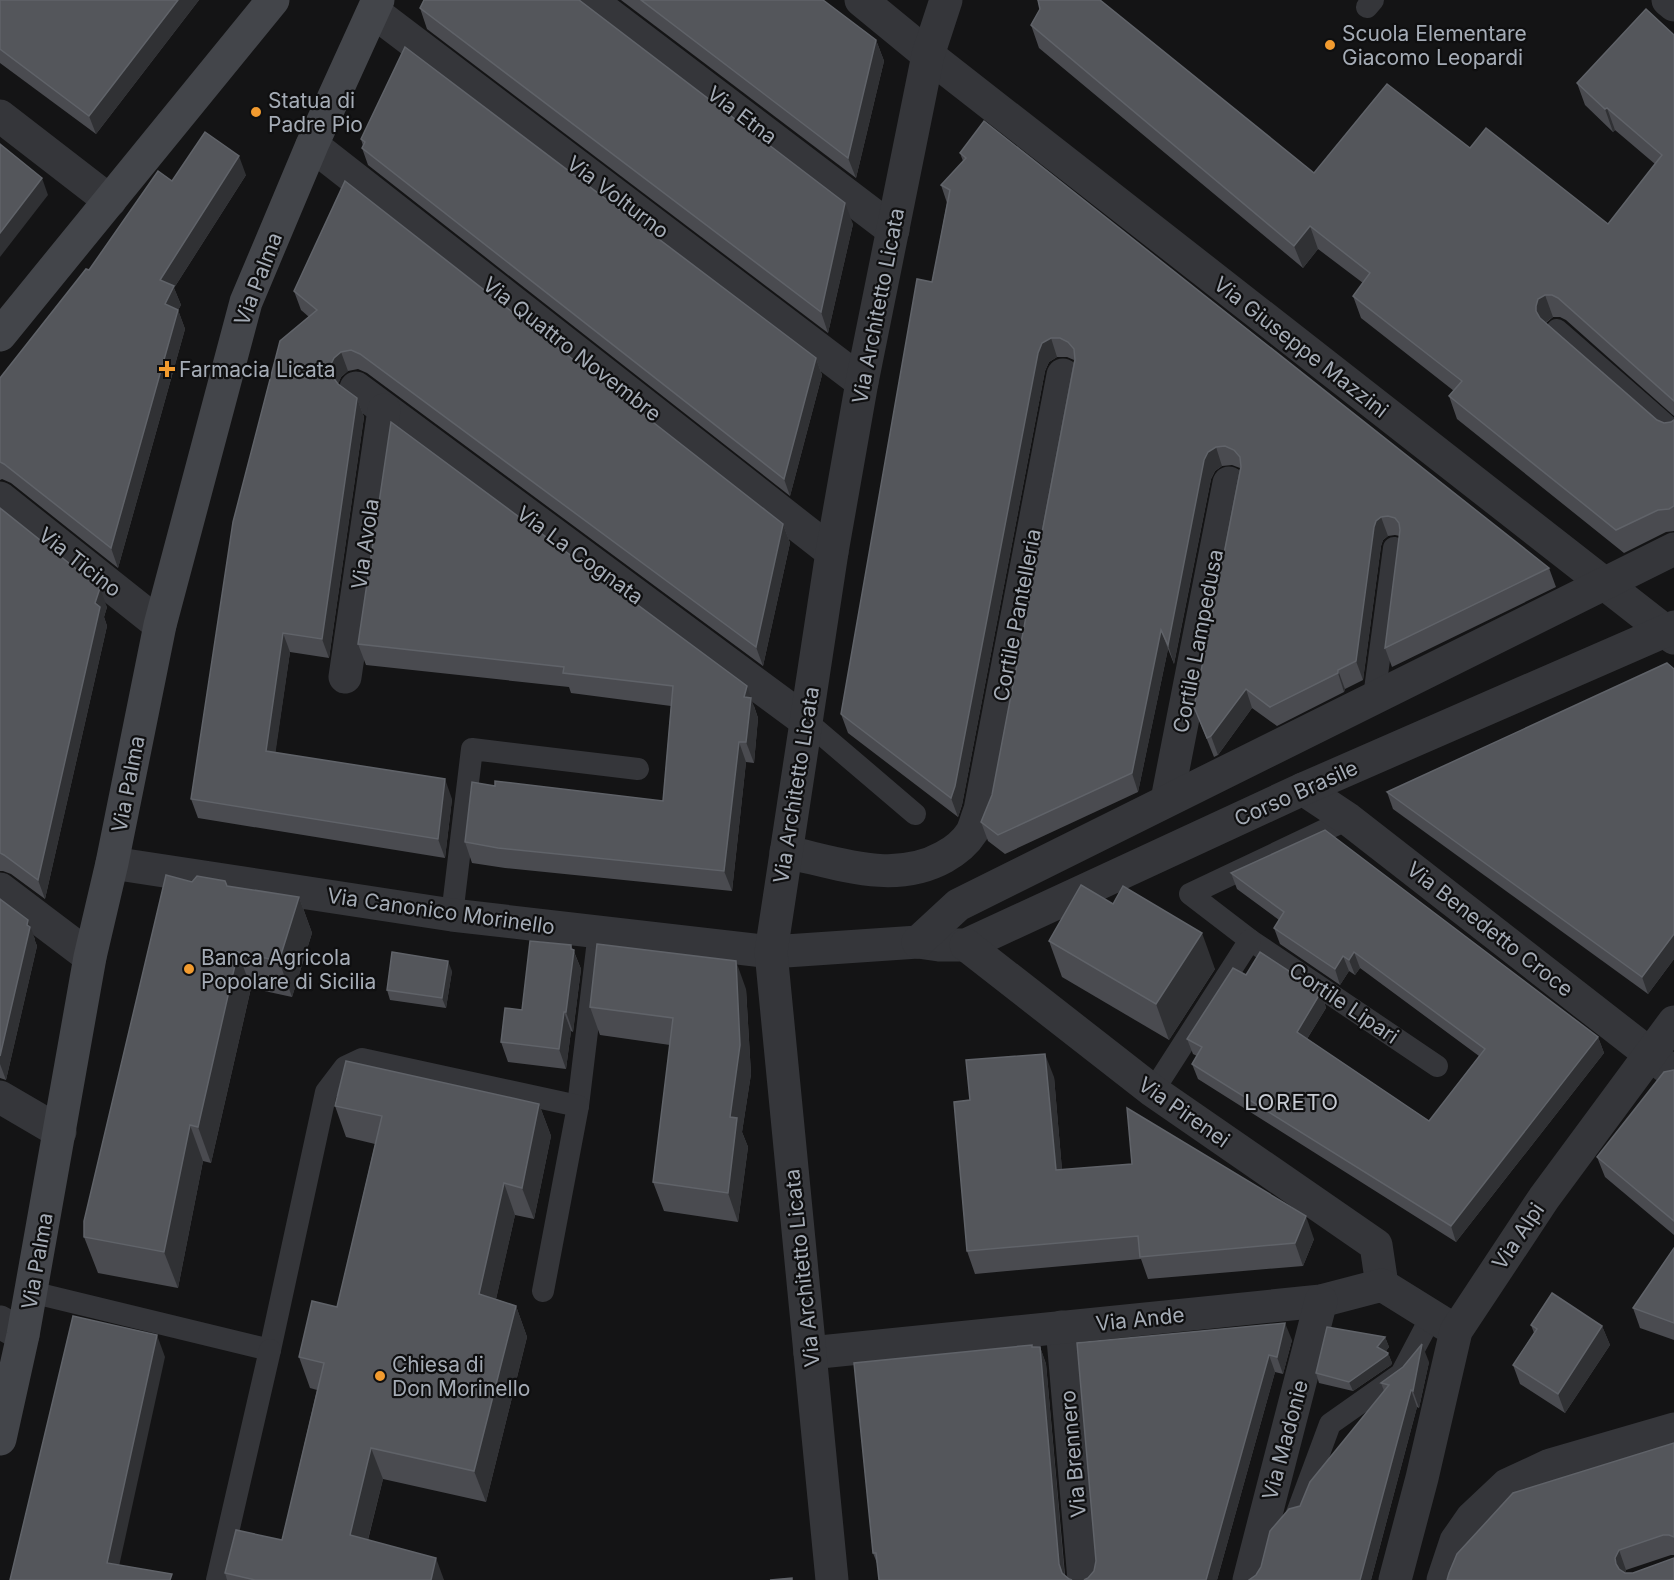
<svg xmlns="http://www.w3.org/2000/svg" width="1674" height="1580" font-family="Inter,sans-serif">
<style>
.lines{fill:none;stroke-linecap:round;stroke-linejoin:round}
.service{stroke:#35363a;stroke-width:22}
.minor{stroke:#35363a;stroke-width:33}
.tertiary{stroke:#35363a;stroke-width:33}
.secondary{stroke:#43454a;stroke-width:33}
.wall{fill:#4a4b50}
.shaded-wall{fill:#303134}
.building{fill:#54565b;stroke:#606369;stroke-width:1.5}
.poi-dot{fill:#f29b2f;stroke:#0f0f10;stroke-width:2}
.labels{text-anchor:middle;dominant-baseline:central;stroke-width:4.5;stroke-linejoin:round;paint-order:stroke}
.poi-label{font-size:21px;fill:#a5acb6;stroke:#0f0f10;text-anchor:start}
.street-label{font-size:21px;fill:#a5acb6;stroke:#0f0f10}
.neighbourhood-label{font-size:22px;letter-spacing:1.5px;fill:#c6cad2;stroke:#0f0f10}
</style>
<rect width="100%" height="100%" fill="#141415"/>
<g class="lines">
<!-- service -->
<g class="service">
<polyline points="1367,7 1373,0"/>
<polyline points="1557,330 1674,432"/>
<polyline points="1374,697 1394,548"/>
<polyline points="806,721 915,814"/>
<polyline points="1348,819 1190,894 1250,940 1437,1066"/>
<polyline points="452,915 472,749 638,769"/>
<polyline points="1153,1091 1250,940"/>
<polyline points="578,1106 599,932"/>
<polyline points="31,1292 270,1350 326,1092 345,1067 362,1059 578,1106 543,1291"/>
<polyline points="1297,1513 1330,1424 1401,1374 1432,1315"/>
<polyline points="217,1580 270,1350"/>
</g>
<!-- minor -->
<g class="minor">
<polyline points="590,0 893,230"/>
<polyline points="1668,0 1674,5"/>
<polyline points="374,12 862,382"/>
<polyline points="928,55 1674,638"/>
<polyline points="0,116 110,201"/>
<polyline points="312,145 832,552"/>
<polyline points="356,388 806,721"/>
<polyline points="0,498 160,625"/>
<polyline points="345,677 384,410"/>
<polyline points="1303,789 1348,819 1674,1073"/>
<polyline points="1167,800 1229,483"/>
<path d="M786 852C838 863 894 885 944 857 955 851 965 843 972 832 975 826 977 817 980 810L1063 375"/>
<polyline points="112,863 452,915 771,952 918,942 939,945 966,945 1303,789 1674,627"/>
<polyline points="0,889 90,957"/>
<polyline points="918,942 958,905 1674,549"/>
<polyline points="966,945 1153,1091 1376,1245 1382,1285"/>
<polyline points="0,1097 60,1132"/>
<polyline points="0,1322 23,1335"/>
<polyline points="1062,1327 1084,1580"/>
<polyline points="810,1353 1321,1301 1382,1285 1456,1331"/>
<polyline points="1249,1580 1321,1301"/>
<polyline points="1395,1580 1422,1478 1456,1331 1544,1198 1674,1022"/>
<polyline points="1443,1580 1456,1541 1472,1518 1507,1485 1550,1465 1674,1429"/>
</g>
<!-- tertiary -->
<g class="tertiary">
<polyline points="861,0 928,55"/>
<polyline points="832,1580 771,952 832,552 862,382 928,55 946,0"/>
</g>
<!-- secondary -->
<g class="secondary">
<polyline points="0,335 273,0"/>
<polyline points="0,1439 23,1335 90,957 112,863 160,625 246,302 312,145 378,0"/>
</g>
</g>
<!-- wall -->
<g class="wall">
<polygon points="0,0 199,0 96,134 0,63"/>
<polygon points="621,0 823,0 876,40 884,61 856,178"/>
<polygon points="1037,0 1100,0 1314,173 1470,148 1608,224 1655,164 1615,130 1613,132 1585,105 1577,83 1674,35 1674,416 1566,320 1560,317 1553,317 1546,323 1657,420 1664,423 1671,422 1674,420 1674,531 1666,532 1624,553 1457,419 1449,396 1454,391 1361,318 1353,296 1363,283 1318,249 1303,268 1039,48 1031,25 1040,9 1038,1"/>
<polygon points="420,8 853,224 828,333 427,29"/>
<polygon points="361,139 816,358 822,375 790,496 368,165 362,148 363,146"/>
<polygon points="960,153 1549,568 1556,587 1392,667 1385,648 1400,536 1395,535 1388,536 1383,540 1381,546 1363,680 1345,689 1344,692 1277,726 1252,708 1218,755 1214,757 1194,707 1240,468 1232,465 1222,466 1215,471 1211,479 1174,664 1168,649 1138,792 1005,854 988,841 981,822 992,795 1074,360 1067,357 1057,357 1049,362 1045,371 962,805 958,817 848,733 841,714 932,282 947,203 941,185 963,161"/>
<polygon points="246,175 174,288 181,305 178,310 185,329 118,568 11,483 2,479 0,480 0,378 89,270 172,181"/>
<polygon points="294,291 783,524 790,543 763,666 367,373 358,369 348,371 341,377 338,384 357,398 364,417 329,658 290,652 275,753 452,799 445,858 198,818 191,799 309,317 301,310"/>
<polygon points="391,422 754,706 758,718 754,763 746,762 732,891 505,868 472,863 465,842 495,786 663,801 671,706 571,693 569,687 366,665 358,644"/>
<polygon points="0,508 107,607 104,617 107,626 45,899 11,874 3,871 0,871"/>
<polygon points="1674,669 1674,959 1648,994 1393,809 1387,792"/>
<polygon points="1231,873 1598,1037 1604,1053 1456,1242 1198,1079 1192,1064 1197,1056 1193,1054 1187,1039 1246,975 1321,992 1326,1008 1307,1039 1429,1121 1479,1056 1360,968 1355,975 1349,971 1340,985 1280,944 1274,928 1279,920 1237,889"/>
<polygon points="192,882 299,897 312,933 292,997 251,988 211,1163 203,1161 178,1288 98,1273 84,1237"/>
<polygon points="0,899 35,939 35,941 37,946 6,1080 0,1078"/>
<polygon points="1113,904 1215,969 1169,1040 1062,977 1049,941"/>
<polygon points="573,949 581,969 573,1032 571,1031 566,1069 508,1062 501,1042 522,1010"/>
<polygon points="452,971 446,1008 390,1000 387,990"/>
<polygon points="746,989 751,1074 742,1132 748,1147 738,1222 664,1211 653,1182 670,1045 600,1035 590,1007"/>
<polygon points="1674,1070 1674,1235 1605,1177 1597,1157"/>
<polygon points="1054,1077 1062,1170 1314,1239 1303,1266 1148,1279 1141,1259 975,1274 967,1251 970,1100"/>
<polygon points="539,1104 551,1136 534,1219 515,1215 496,1299 516,1306 527,1337 486,1502 383,1479 368,1540 444,1580 227,1580 225,1573 282,1540 317,1390 310,1388 299,1357 337,1307 375,1144 346,1137 335,1106"/>
<polygon points="1674,1248 1674,1340 1640,1328 1633,1308"/>
<polygon points="1531,1325 1602,1326 1610,1345 1565,1413 1520,1384 1513,1365 1534,1333"/>
<polygon points="1385,1337 1389,1347 1386,1351 1388,1353 1392,1363 1391,1365 1353,1391 1319,1383 1316,1373"/>
<polygon points="1292,1340 1283,1374 1275,1372 1217,1580 1084,1580 1088,1578 1094,1571 1096,1561 1077,1343"/>
<polygon points="1033,1347 1040,1347 1046,1364 1065,1575 878,1566 873,1553"/>
<polygon points="1429,1362 1419,1408 1417,1407 1371,1580 1249,1580 1256,1575 1300,1506 1384,1391 1381,1383"/>
<polygon points="1674,1443 1674,1555 1671,1555 1626,1570 1625,1573 1674,1580 1447,1580"/>
</g>
<!-- shaded-wall -->
<g class="shaded-wall">
<polygon points="178,0 199,0 96,134 89,116"/>
<polygon points="876,40 884,61 856,178 848,158"/>
<polygon points="1607,108 1615,130 1613,132 1605,109"/>
<polygon points="239,156 246,175 174,288 181,305 178,310 185,329 118,568 111,548 165,304 160,280"/>
<polygon points="42,178 48,195 0,257 0,233"/>
<polygon points="845,203 853,224 828,333 821,312"/>
<polygon points="1310,226 1318,249 1303,268 1294,246"/>
<polygon points="1545,295 1553,317 1546,322 1544,328 1536,311 1536,306 1538,299"/>
<polygon points="1051,338 1057,357 1049,362 1045,371 962,805 958,817 951,798 1038,353 1042,343"/>
<polygon points="341,352 348,371 341,377 338,385 332,376 330,366 334,358"/>
<polygon points="816,358 822,375 790,496 784,479"/>
<polygon points="357,398 364,417 329,658 322,639"/>
<polygon points="1216,447 1222,466 1215,471 1211,479 1174,664 1168,645 1204,460 1208,452"/>
<polygon points="1381,517 1388,536 1383,540 1381,546 1363,680 1356,661 1374,527 1376,521"/>
<polygon points="783,524 790,543 763,666 756,647"/>
<polygon points="100,588 107,607 104,617 107,626 45,899 38,880 95,603"/>
<polygon points="1161,630 1168,649 1138,792 1132,773"/>
<polygon points="283,633 290,652 273,770 266,751"/>
<polygon points="1338,670 1345,689 1344,692 1338,673"/>
<polygon points="747,686 758,718 754,763 746,742 744,697"/>
<polygon points="1246,689 1252,708 1218,755 1211,736"/>
<polygon points="739,742 746,762 732,891 724,871"/>
<polygon points="445,779 452,799 445,858 438,839"/>
<polygon points="299,897 312,933 292,997 279,961"/>
<polygon points="28,920 35,939 35,941 37,946 6,1080 0,1064 0,1056"/>
<polygon points="1202,933 1215,969 1169,1040 1156,1004"/>
<polygon points="1674,934 1674,959 1648,994 1642,977"/>
<polygon points="571,945 581,969 573,1032 566,1012"/>
<polygon points="238,952 251,988 211,1163 198,1127"/>
<polygon points="1354,952 1360,968 1355,975 1349,960"/>
<polygon points="1343,956 1349,971 1340,985 1335,969"/>
<polygon points="448,961 452,971 446,1008 442,998"/>
<polygon points="736,961 746,989 751,1074 742,1132 748,1147 738,1222 728,1193"/>
<polygon points="1321,992 1326,1008 1302,1047 1297,1032"/>
<polygon points="564,1012 571,1031 566,1069 559,1049"/>
<polygon points="1598,1037 1604,1053 1456,1242 1451,1226"/>
<polygon points="1045,1054 1054,1077 1064,1193 1056,1170"/>
<polygon points="539,1104 551,1136 534,1219 522,1188"/>
<polygon points="190,1125 203,1161 178,1288 164,1252"/>
<polygon points="504,1183 515,1215 490,1326 479,1294"/>
<polygon points="1306,1216 1314,1239 1303,1266 1295,1243"/>
<polygon points="516,1306 527,1337 486,1502 474,1471"/>
<polygon points="1285,1323 1292,1340 1283,1374 1277,1357"/>
<polygon points="1602,1326 1610,1345 1565,1413 1558,1394"/>
<polygon points="157,1335 165,1357 116,1580 107,1563"/>
<polygon points="1385,1337 1389,1347 1381,1357 1377,1347"/>
<polygon points="1422,1344 1429,1362 1419,1408 1413,1391"/>
<polygon points="1040,1347 1046,1364 1065,1580 1059,1564"/>
<polygon points="1388,1353 1392,1363 1391,1365 1353,1391 1349,1382"/>
<polygon points="1269,1355 1275,1372 1217,1580 1206,1580"/>
<polygon points="1411,1390 1417,1407 1371,1580 1360,1580"/>
<polygon points="371,1448 383,1479 361,1567 350,1535"/>
<polygon points="1619,1550 1626,1570 1623,1578 1616,1564 1615,1558"/>
<polygon points="436,1558 444,1580 431,1580"/>
</g>
<!-- building -->
<g class="building">
<polygon points="0,0 178,0 89,116 0,49"/>
<polygon points="424,0 579,0 845,203 821,312 420,8"/>
<polygon points="641,0 823,0 876,40 848,158"/>
<polygon points="1038,0 1100,0 1314,173 1387,84 1470,148 1486,128 1608,224 1662,155 1607,108 1605,109 1577,83 1646,9 1674,35 1674,401 1558,298 1552,295 1545,295 1538,299 1536,306 1536,311 1540,318 1657,420 1664,423 1671,422 1674,420 1674,506 1669,509 1658,510 1616,530 1449,396 1462,381 1353,296 1370,273 1310,226 1294,246 1031,25 1040,9"/>
<polygon points="405,47 816,358 784,479 362,148 365,142 361,139"/>
<polygon points="984,121 1549,568 1385,648 1400,530 1399,523 1395,518 1388,516 1381,517 1376,521 1374,527 1356,661 1338,670 1338,673 1270,707 1246,689 1211,736 1207,738 1194,707 1241,467 1240,457 1234,450 1225,446 1216,447 1208,452 1204,460 1168,645 1161,630 1132,773 998,835 981,822 992,795 1075,360 1074,349 1068,342 1060,338 1051,338 1042,343 1038,353 955,786 951,798 841,714 917,279 932,282 950,190 941,185 966,158 960,153"/>
<polygon points="205,132 239,156 160,280 174,286 165,304 178,310 111,548 4,464 0,462 0,378 86,269 89,270 158,171 172,181"/>
<polygon points="0,144 42,178 0,233"/>
<polygon points="345,181 783,524 756,647 360,354 351,350 341,352 334,358 330,366 332,376 338,384 357,398 322,639 283,633 266,751 445,779 438,839 191,799 233,522 280,341 317,310 294,291"/>
<polygon points="391,422 747,686 744,697 751,698 746,742 739,742 724,871 498,848 465,842 472,782 495,786 495,781 663,801 673,686 563,673 564,667 358,644"/>
<polygon points="0,508 100,588 95,603 100,607 38,880 4,855 0,853"/>
<polygon points="1667,663 1674,669 1674,934 1642,977 1387,792"/>
<polygon points="1325,830 1598,1037 1451,1226 1192,1064 1202,1047 1187,1039 1233,968 1246,975 1260,952 1321,992 1297,1032 1429,1121 1485,1049 1354,952 1349,960 1343,956 1335,969 1274,928 1284,912 1231,873"/>
<polygon points="166,875 192,882 197,876 225,881 227,886 299,897 279,961 238,952 198,1127 190,1125 164,1252 84,1237 84,1221"/>
<polygon points="1081,885 1113,904 1123,886 1202,933 1156,1004 1049,941"/>
<polygon points="0,899 28,920 27,925 30,927 0,1056"/>
<polygon points="530,941 571,945 571,949 574,950 566,1012 564,1012 559,1049 501,1042 505,1008 522,1010"/>
<polygon points="597,944 736,961 740,1045 730,1117 737,1118 728,1193 653,1182 673,1018 590,1007"/>
<polygon points="392,952 448,961 442,998 387,990"/>
<polygon points="1045,1054 1056,1170 1132,1164 1127,1108 1306,1216 1295,1243 1140,1257 1138,1236 967,1251 954,1102 970,1100 966,1060"/>
<polygon points="346,1061 539,1104 522,1188 504,1183 479,1294 516,1306 474,1471 371,1448 350,1535 436,1558 431,1580 255,1580 225,1573 236,1530 282,1540 324,1363 299,1357 312,1301 337,1307 382,1116 335,1106"/>
<polygon points="1674,1070 1674,1221 1597,1157 1664,1072"/>
<polygon points="1674,1248 1674,1323 1633,1308"/>
<polygon points="1552,1293 1602,1326 1558,1394 1513,1365 1537,1329 1531,1325"/>
<polygon points="73,1316 157,1335 107,1563 172,1574 170,1580 10,1580"/>
<polygon points="1285,1323 1277,1357 1269,1355 1206,1580 1084,1580 1088,1578 1094,1571 1096,1561 1077,1343"/>
<polygon points="1327,1327 1385,1337 1377,1347 1388,1353 1387,1355 1349,1382 1316,1373"/>
<polygon points="1422,1344 1413,1391 1411,1390 1360,1580 1249,1580 1256,1575 1261,1567 1270,1531 1289,1509 1300,1506 1310,1482 1389,1385 1381,1383 1403,1367"/>
<polygon points="1032,1345 1032,1347 1040,1347 1059,1564 1062,1573 1069,1579 1072,1580 879,1580 876,1553 873,1553 854,1363"/>
<polygon points="1674,1443 1674,1537 1669,1535 1663,1535 1619,1550 1615,1558 1616,1564 1619,1569 1625,1573 1633,1573 1674,1558 1674,1580 1447,1580 1449,1573 1457,1554 1513,1493"/>
<polygon points="792,1578 792,1580 770,1580"/>
</g>
<!-- markers -->
<g class="poi-dot">
<circle cx="1330" cy="45" r="6"/>
<circle cx="256" cy="112" r="6"/>
<path d="M164 360h6v6h6v6h-6v6h-6v-6h-6v-6h6z"/>
<circle cx="189" cy="969" r="6"/>
<circle cx="380" cy="1376" r="6"/>
</g>
<g class="labels">
<!-- poi labels -->
<g class="poi-label">
<text x="1342" y="33">Scuola Elementare<tspan x="1342" dy="24">Giacomo Leopardi</tspan></text>
<text x="268" y="100">Statua di<tspan x="268" dy="24">Padre Pio</tspan></text>
<text x="179" y="369">Farmacia Licata</text>
<text x="201" y="957">Banca Agricola<tspan x="201" dy="24">Popolare di Sicilia</tspan></text>
<text x="392" y="1364">Chiesa di<tspan x="392" dy="24">Don Morinello</tspan></text>
</g>
<!-- street labels -->
<g class="street-label">
<text transform="translate(742 115) rotate(37)">Via Etna</text>
<text transform="translate(618 197) rotate(37)">Via Volturno</text>
<text transform="translate(258 279) rotate(-69)">Via Palma</text>
<text transform="translate(878 306) rotate(-79)">Via Architetto Licata</text>
<text transform="translate(1301 347) rotate(38)">Via Giuseppe Mazzini</text>
<text transform="translate(572 349) rotate(38)">Via Quattro Novembre</text>
<text transform="translate(365 544) rotate(-82)">Via Avola</text>
<text transform="translate(580 555) rotate(36)">Via La Cognata</text>
<text transform="translate(80 562) rotate(38)">Via Ticino</text>
<text transform="translate(1017 615) rotate(-79)">Cortile Pantelleria</text>
<text transform="translate(1198 641) rotate(-79)">Cortile Lampedusa</text>
<text transform="translate(128 784) rotate(-79)">Via Palma</text>
<text transform="translate(796 785) rotate(-81)">Via Architetto Licata</text>
<text transform="translate(1296 793) rotate(-24)">Corso Brasile</text>
<text transform="translate(441 911) rotate(8)">Via Canonico Morinello</text>
<text transform="translate(1490 929) rotate(38)">Via Benedetto Croce</text>
<text transform="translate(1344 1003) rotate(34)">Cortile Lipari</text>
<text transform="translate(1184 1112) rotate(35)">Via Pirenei</text>
<text transform="translate(1518 1236) rotate(-56)">Via Alpi</text>
<text transform="translate(37 1261) rotate(-80)">Via Palma</text>
<text transform="translate(802 1268) rotate(-96)">Via Architetto Licata</text>
<text transform="translate(1140 1319) rotate(-6)">Via Ande</text>
<text transform="translate(1285 1440) rotate(-75)">Via Madonie</text>
<text transform="translate(1073 1454) rotate(-95)">Via Brennero</text>
</g>
<!-- neighbourhood labels -->
<g class="neighbourhood-label">
<text x="1292" y="1102">LORETO</text>
</g>
</g>
</svg>
